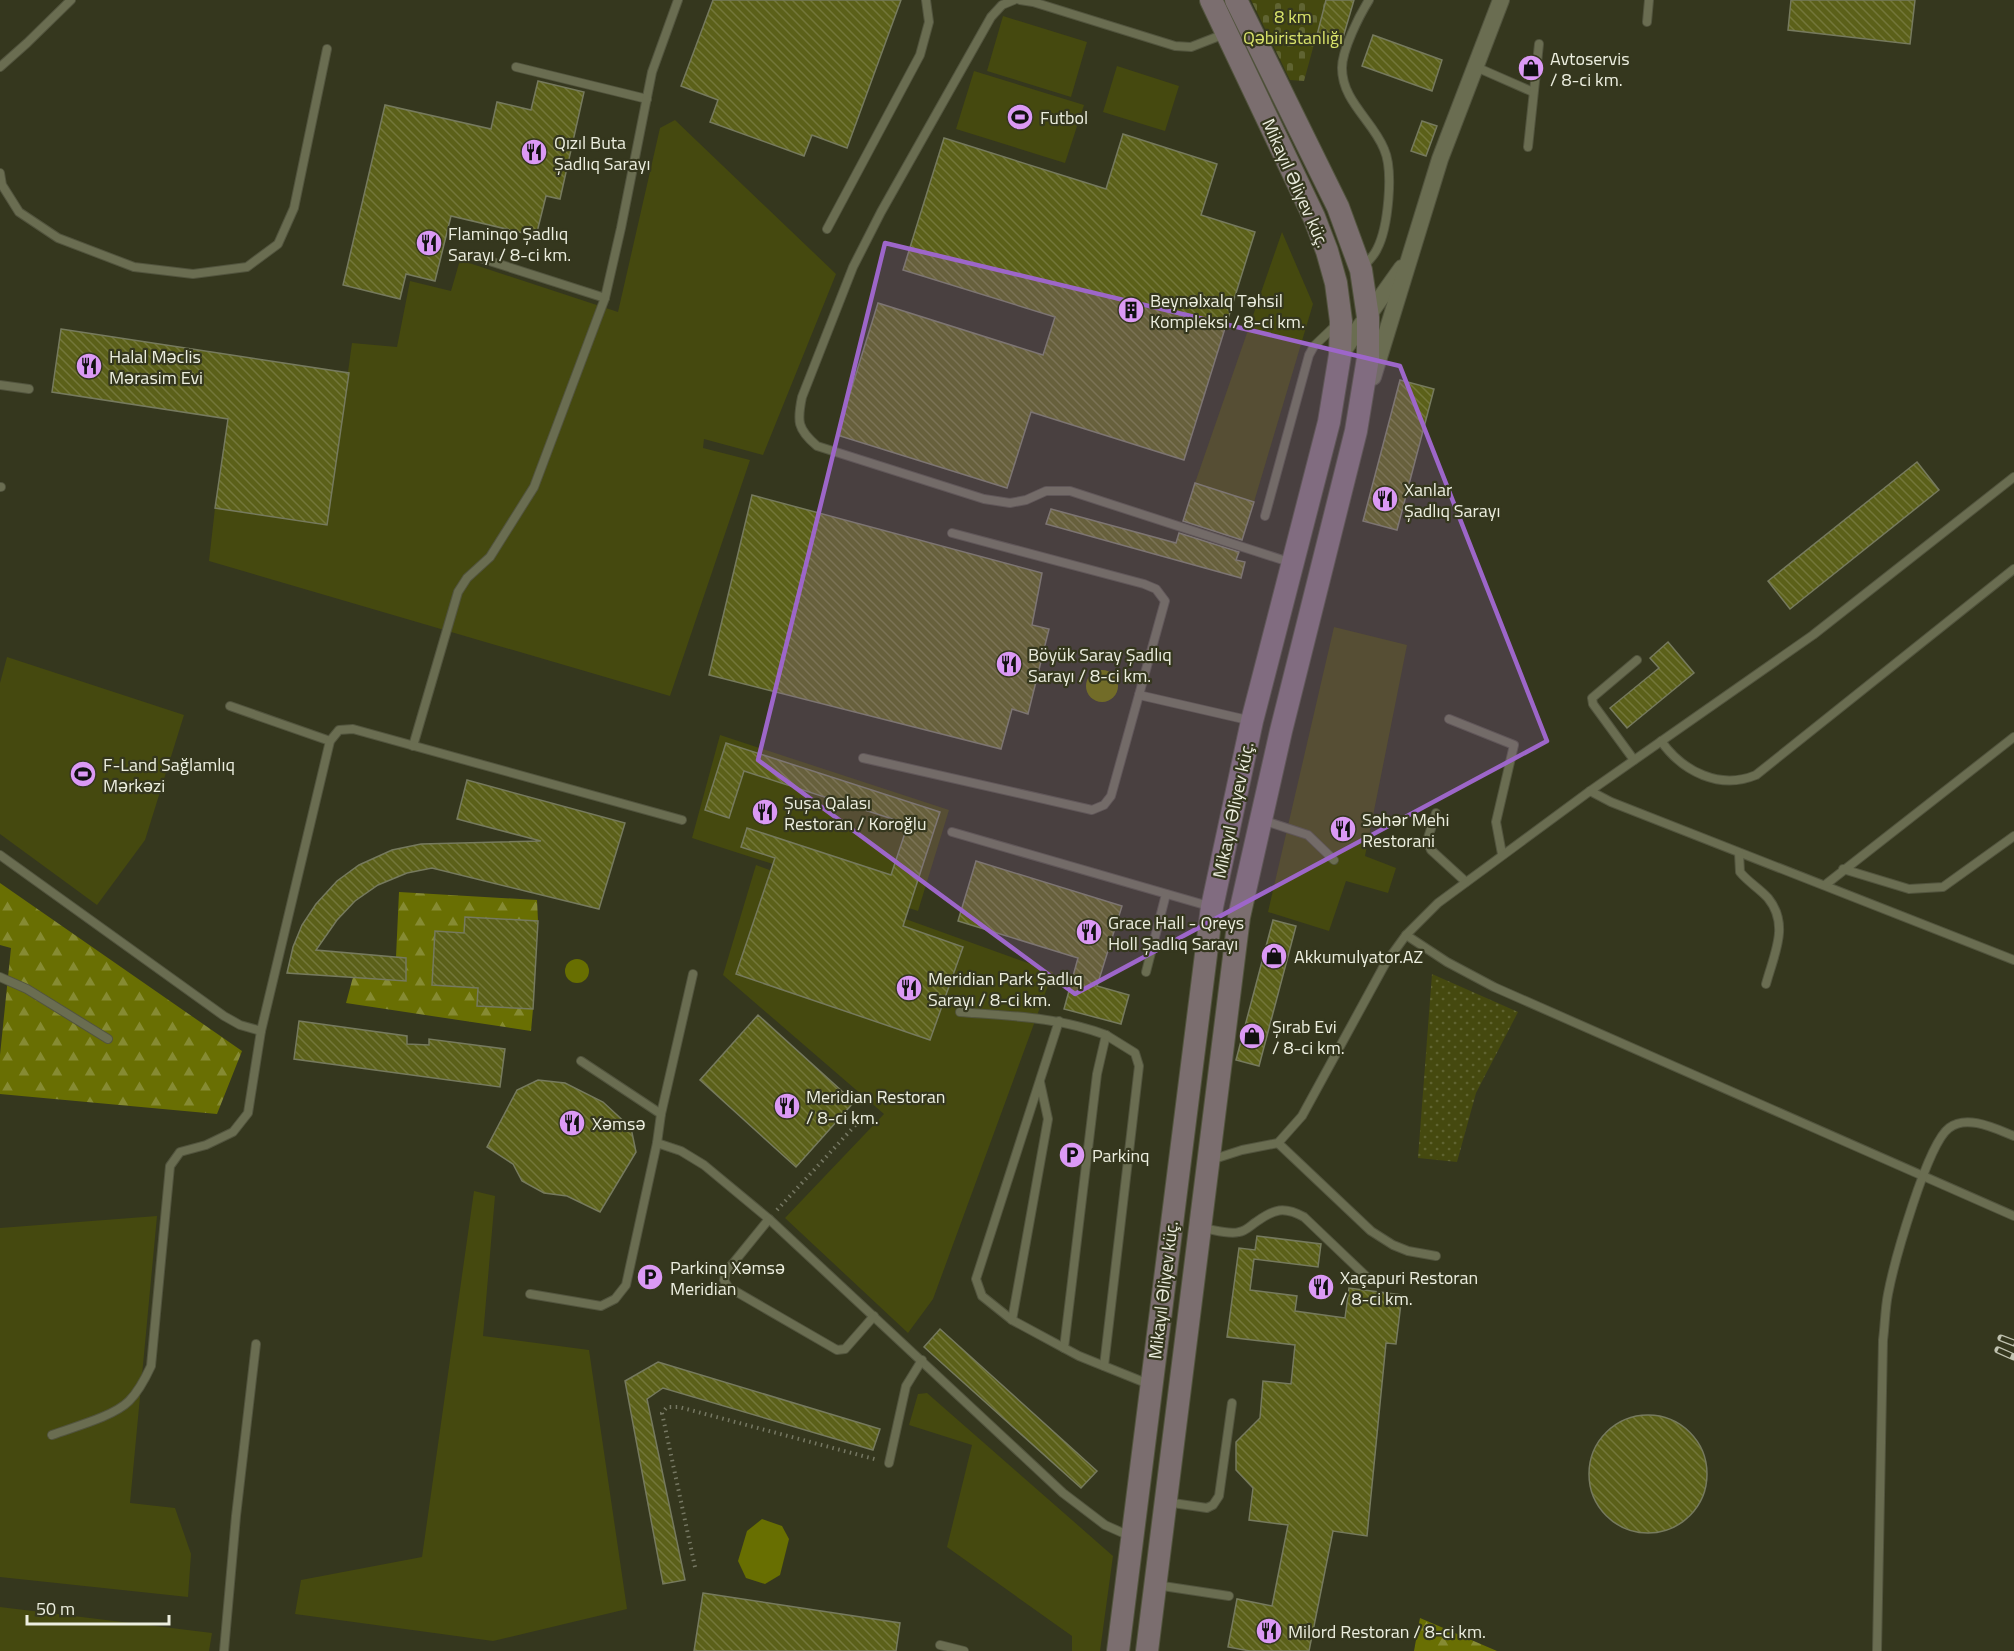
<svg xmlns="http://www.w3.org/2000/svg" width="2014" height="1651" font-family="'Titillium Web',sans-serif">
<style>
.grass{fill:url(#grass-dots)}
.forest{fill:url(#forest-firs)}
.cemetery{fill:url(#cemetery-stones)}
.park{fill:#45490f}
.water{fill:#686f01}
.building{fill:url(#building-back-hatch);stroke:#767a5e;stroke-width:1.5}
.lines{fill:none;stroke-linecap:round;stroke-linejoin:round}
.lane-casing{stroke:#52543e;stroke-width:10}
.street-casing{stroke:#52543e;stroke-width:18}
.secondary-casing{stroke:#52543e;stroke-width:24}
.path{stroke:#767863;stroke-width:4;stroke-dasharray:1.5 4.5;stroke-linecap:butt}
.lane{stroke:#6a6d51;stroke-width:8}
.street{stroke:#6a6d51;stroke-width:16}
.secondary{stroke:#7b6e6f;stroke-width:22}
.rail-casing{stroke:#c0c2b0;stroke-width:7}
.rail{stroke:#35371e;stroke-width:4.5;stroke-dasharray:14;stroke-linecap:butt}
.marked{fill:#9d66c9;fill-opacity:0.2;stroke:#9d66c9;stroke-width:4.5;stroke-linejoin:round}
.labels{text-anchor:middle;dominant-baseline:central;stroke-width:4.5;stroke-linejoin:round;paint-order:stroke}
.park-label{font-size:18px;fill:#d9e36a;stroke:#35371e}
.poi-label{font-size:18px;fill:#eceedf;stroke:#35371e;text-anchor:start}
.street-label{font-size:18px;fill:#eceedf;stroke:#35371e}
</style>
<defs>
<pattern id="grass-dots" width="8" height="8" patternUnits="userSpaceOnUse" patternTransform="scale(1.5)"><rect width="8" height="8" fill="#45490f"/><path d="M2 2h.1M6 6h.1" fill="none" stroke="#606432" stroke-width="1.8" stroke-linecap="round"/></pattern>
<pattern id="forest-firs" width="22" height="20" patternUnits="userSpaceOnUse" patternTransform="scale(1.5)"><rect width="22" height="20" fill="#696f03"/><path d="M5 1l3.5 6h-7zM16 11l3.5 6h-7z" fill="#868b33"/></pattern>
<pattern id="cemetery-stones" width="16" height="16" patternUnits="userSpaceOnUse" patternTransform="scale(1.5)"><rect width="16" height="16" fill="#45490f"/><path d="M2 7V4a2 2 0 0 1 4 0v3zM10 15v-3a2 2 0 0 1 4 0v3z" fill="#606432"/></pattern>
<pattern id="building-back-hatch" width="6" height="6" patternUnits="userSpaceOnUse" patternTransform="scale(1.5)"><rect width="6" height="6" fill="#5b6019"/><path d="M-1 5l2 2M0 0l6 6M5-1l2 2" fill="none" stroke="#73773a"/></pattern>
</defs>
<rect width="100%" height="100%" fill="#35371e"/>
<!-- grass -->
<polygon class="grass" points="1432,974 1518,1012 1476,1093 1457,1162 1418,1158"/>
<!-- forest -->
<g class="forest">
<polygon points="0,883 242,1051 217,1114 0,1094 0,1055 11,948 0,945"/>
<polygon points="399,892 537,900 538,921 465,917 464,933 435,931 432,985 478,988 478,1006 533,1009 531,1031 346,1003 353,977 406,981 406,958 396,957"/>
<polygon points="1420,1618 1497,1651 1414,1651"/>
</g>
<!-- cemetery -->
<polygon class="cemetery" points="1251,0 1326,0 1304,81 1290,80"/>
<!-- park -->
<g class="park">
<polygon points="1003,16 1087,42 1071,97 987,71"/>
<polygon points="1117,66 1179,86 1165,131 1103,112"/>
<polygon points="974,71 1084,105 1065,163 956,129"/>
<polygon points="675,120 836,274 763,455 704,439 703,448 750,460 670,696 209,561 215,508 327,524 352,343 397,347 410,281 451,291 460,260 618,312 660,128"/>
<polygon points="1282,232 1313,304 1254,502 1195,483"/>
<polygon points="1334,627 1407,645 1365,856 1396,868 1388,893 1346,881 1329,931 1268,912"/>
<polygon points="7,657 184,715 145,840 97,905 0,834 0,683"/>
<polygon points="720,735 949,810 918,911 692,838"/>
<polygon points="756,865 1053,972 933,1299 908,1333 785,1218 884,1114 723,975"/>
<polygon points="474,1191 495,1196 483,1336 589,1350 627,1609 493,1641 295,1614 301,1580 422,1557"/>
<polygon points="157,1216 130,1503 175,1508 191,1554 188,1597 0,1577 0,1228"/>
<polygon points="927,1393 1113,1556 1100,1651 1072,1651 1072,1636 947,1547 972,1445 909,1425 918,1394"/>
<polygon points="0,1607 212,1633 209,1651 0,1651"/>
</g>
<!-- water -->
<g class="water">
<circle cx="1102" cy="686" r="16"/>
<circle cx="577" cy="971" r="12"/>
<polygon points="762,1519 782,1526 789,1539 780,1575 765,1584 746,1578 738,1561 747,1531"/>
</g>
<!-- building -->
<g class="building">
<polygon points="713,0 901,0 847,148 812,135 804,156 710,122 718,100 681,86"/>
<polygon points="1326,0 1354,0 1342,41 1317,35"/>
<polygon points="1791,0 1915,0 1910,44 1788,30"/>
<polygon points="1373,35 1442,60 1432,91 1362,66"/>
<polygon points="538,81 584,92 560,199 546,196 536,236 451,216 435,281 406,274 400,299 343,285 385,105 491,129 497,102 531,110"/>
<polygon points="1422,121 1437,126 1426,156 1411,151"/>
<polygon points="1123,134 1217,164 1201,215 1255,232 1184,460 1031,412 1007,488 837,435 878,303 1043,355 1055,317 903,270 944,138 1106,189"/>
<polygon points="61,329 349,373 327,525 215,508 228,419 52,392"/>
<polygon points="1400,380 1434,389 1397,530 1363,521"/>
<polygon points="1917,462 1939,490 1790,609 1768,581"/>
<polygon points="1195,483 1254,502 1242,540 1183,521"/>
<polygon points="752,495 1042,573 1032,625 1049,629 1028,714 1012,709 1001,749 709,675"/>
<polygon points="1051,509 1176,543 1179,533 1239,552 1236,560 1245,562 1241,578 1046,524"/>
<polygon points="1668,642 1694,673 1627,728 1610,708 1659,668 1650,658"/>
<polygon points="726,743 940,812 903,926 963,947 930,1040 736,974 775,858 741,847 747,828 891,875 908,824 744,771 729,818 705,810"/>
<polygon points="467,780 625,823 599,909 432,868 407,873 378,885 355,901 337,920 316,950 406,958 406,981 287,973 293,947 302,925 316,904 337,881 359,865 392,850 421,844 541,841 457,819"/>
<polygon points="976,861 1122,906 1097,986 1129,995 1121,1024 1064,1009 1078,958 958,921"/>
<polygon points="465,917 538,921 533,1009 477,1006 478,988 432,985 435,931 464,933"/>
<polygon points="1273,920 1296,926 1259,1066 1236,1060"/>
<polygon points="758,1015 854,1102 796,1167 700,1080"/>
<polygon points="299,1021 407,1036 407,1044 429,1045 429,1039 505,1049 500,1087 294,1059"/>
<polygon points="538,1080 565,1083 603,1102 631,1128 636,1152 600,1212 567,1196 544,1193 522,1181 513,1164 487,1147 517,1090"/>
<polygon points="1257,1236 1321,1244 1318,1267 1254,1259 1250,1290 1297,1296 1295,1311 1345,1318 1349,1288 1402,1295 1396,1344 1386,1343 1367,1536 1333,1531 1309,1651 1250,1651 1228,1647 1237,1599 1272,1606 1288,1525 1249,1520 1253,1488 1236,1470 1236,1442 1260,1418 1263,1381 1291,1384 1295,1345 1227,1337 1239,1248 1255,1250"/>
<polygon points="940,1329 1097,1471 1081,1488 924,1347"/>
<polygon points="658,1362 880,1429 873,1450 663,1388 647,1399 685,1580 663,1584 625,1381"/>
<circle cx="1648" cy="1474" r="59"/>
<polygon points="703,1593 900,1623 896,1651 694,1651"/>
</g>
<g class="lines">
<defs>
<g id="lane">
<path d="M1014 0 1002 5 991 17 881 212 853 267 802 397C797 421 797 429 817 446L984 499 1010 503 1026 500 1046 491H1070L1292 563"/>
<polyline points="1020,0 1033,2 1175,46 1191,47 1227,33"/>
<polyline points="1647,22 1649,0"/>
<polyline points="0,67 27,43 71,0"/>
<polyline points="516,67 647,99"/>
<polyline points="1476,67 1533,92"/>
<polyline points="1528,147 1539,44"/>
<polyline points="0,173 2,185 19,212 58,238 134,267 193,274 247,267 278,244 294,208 327,49"/>
<polyline points="827,229 920,55 929,22 926,0"/>
<polyline points="477,257 605,298"/>
<path d="M1363 267C1368 261 1374 256 1377 249 1388 228 1394 171 1384 149 1373 121 1342 101 1342 68 1342 50 1359 16 1369 0"/>
<polyline points="0,385 29,389"/>
<polyline points="0,487 1,487"/>
<polyline points="1265,516 1309,355 1314,346 1336,325"/>
<polyline points="1139,695 1252,721"/>
<polyline points="230,706 330,741"/>
<polyline points="1449,719 1514,745 1496,822 1502,854"/>
<path d="M1661 741C1683 772 1720 790 1756 775L2014 569"/>
<polyline points="413,746 458,592 467,578 490,557 534,487 605,298 621,228 652,72 678,0"/>
<polyline points="863,758 1092,810 1104,805 1111,796 1165,601 1156,589 1144,584 952,533"/>
<polyline points="1634,760 1593,704 1592,698 1637,660"/>
<polyline points="1590,791 1611,802 2014,960"/>
<polyline points="1436,813 1427,841 1431,850 1466,882"/>
<polyline points="1262,820 1308,835 1334,860"/>
<polyline points="952,832 1212,907"/>
<path d="M1739 853 1740 872C1748 882 1759 888 1768 898 1790 925 1774 954 1766 984"/>
<polyline points="0,855 224,1016 240,1025 261,1031"/>
<polyline points="1843,869 1909,889 1943,887 2014,836"/>
<polyline points="1825,885 2014,737"/>
<polyline points="1406,935 1447,962 1494,987 2014,1216"/>
<polyline points="1146,972 1166,894"/>
<polyline points="0,977 27,989 108,1039"/>
<path d="M960 1012C1010 1016 1059 1017 1106 1035L1097 1074 1064 1348 1079 1356 1151 1385"/>
<polyline points="1059,1021 976,1279 982,1296 1012,1320 1064,1348"/>
<polyline points="661,1114 693,974"/>
<polyline points="657,1143 681,1151 704,1165 769,1219 1063,1493 1105,1525 1132,1537"/>
<polyline points="1278,1143 1371,1231 1393,1245 1408,1251 1436,1256"/>
<polyline points="1211,1160 1242,1150 1278,1143 1302,1116 1385,964 1406,935 1438,903 1590,791 1813,635 2014,477"/>
<polyline points="769,1219 726,1272 724,1280 728,1287 837,1350 845,1349 874,1316"/>
<path d="M1201 1228C1212 1229 1228 1235 1239 1232 1246 1231 1250 1226 1256 1222 1274 1209 1284 1206 1304 1217L1369 1279"/>
<polyline points="530,1294 601,1306 615,1299 626,1285 657,1143 661,1114 581,1061"/>
<polyline points="1012,1320 1048,1119 1040,1082"/>
<polyline points="1104,1366 1139,1066 1135,1053 1106,1035"/>
<path d="M52 1435C73 1427 113 1417 129 1401 139 1391 145 1379 151 1366L170 1166 180 1152 206 1145 233 1132 248 1113 261 1031 330 741 339 730 353 729 682 820"/>
<polyline points="889,1463 906,1386 922,1360"/>
<polyline points="1166,1502 1207,1508 1213,1505 1219,1496 1232,1403"/>
<polyline points="1156,1585 1229,1596"/>
<polyline points="940,1645 964,1651"/>
<polyline points="224,1651 236,1516 256,1344"/>
<path d="M1877 1651 1883 1340C1885 1325 1885 1309 1888 1294 1894 1263 1927 1144 1949 1128 1967 1114 1996 1129 2014 1136"/>
</g>
<g id="street">
<polyline points="1340,355 1402,268"/>
<polyline points="1373,377 1440,159 1501,0"/>
</g>
<g id="secondary">
<polyline points="1118,1651 1212,907 1252,721 1329,422 1340,355 1341,321 1336,283 1327,251 1314,217 1211,0"/>
<polyline points="1147,1651 1239,917 1281,731 1356,431 1368,358 1368,317 1361,270 1338,207 1236,0"/>
</g>
</defs>
<!-- lane casing -->
<use href="#lane" class="lane-casing"/>
<!-- street casing -->
<use href="#street" class="street-casing"/>
<!-- secondary casing -->
<use href="#secondary" class="secondary-casing"/>
<!-- path -->
<g class="path">
<polyline points="777,1210 862,1118"/>
<polyline points="695,1567 662,1413 667,1407 679,1407 878,1460"/>
</g>
<!-- lane -->
<use href="#lane" class="lane"/>
<!-- street -->
<use href="#street" class="street"/>
<!-- secondary -->
<use href="#secondary" class="secondary"/>
<defs>
<g id="rail">
<polyline points="2001,1338 2014,1343"/>
<polyline points="1998,1350 2014,1357"/>
</g>
</defs>
<!-- rail casing -->
<use href="#rail" class="rail-casing"/>
<!-- rail -->
<use href="#rail" class="rail"/>
</g>
<!-- marked area -->
<path class="marked" d="M885 243 1400 366 1547 741 1075 994 758 760Z"/>
<!-- icons -->
<defs>
<symbol id="shop-disc" viewBox="-11 -11 22 22"><circle r="9.5" fill="#db99f5" stroke="#35371e"/><path d="M-5-2.5h2.3a2.7 3.5 0 0 1 5.4 0H5L5.5 6h-11ZM-1.5-2.5h3a1.5 2.3 0 0 0-3 0Z" fill="#111"/></symbol>
<symbol id="stadium-disc" viewBox="-11 -11 22 22"><circle r="9.5" fill="#db99f5" stroke="#35371e"/><path d="M0-5a6.5 5 0 1 0 0 10a6.5 5 0 1 0 0-10ZM-3.5-1.8h7v3.6h-7Z" fill="#111"/></symbol>
<symbol id="restaurant-disc" viewBox="-11 -11 22 22"><circle r="9.5" fill="#db99f5" stroke="#35371e"/><path d="M-5-6h1v4h1v-4h1v4h1v-4h1v5L-1.5 .5V6h-2V.5L-5-1ZM5-6V6H3V1.5H1.5Q1.5-4 5-6Z" fill="#111"/></symbol>
<symbol id="building-disc" viewBox="-11 -11 22 22"><circle r="9.5" fill="#db99f5" stroke="#35371e"/><path d="M-4-6H4V6H1V3H-1V6H-4ZM-2.5-4.3h1.7v1.8h-1.7ZM.8-4.3h1.7v1.8H.8ZM-2.5-1h1.7V.8h-1.7ZM.8-1h1.7V.8H.8Z" fill="#111"/></symbol>
<symbol id="parking-disc" viewBox="-11 -11 22 22"><circle r="9.5" fill="#db99f5" stroke="#35371e"/><path d="M-3.5-5.5H1a3.5 3.5 0 0 1 0 7H-1V5.5H-3.5ZM-1-3.4V-.6H.8a1.4 1.4 0 0 0 0-2.8Z" fill="#111"/></symbol>
</defs>
<g fill-rule="evenodd">
<use href="#shop-disc" x="1516" y="53" width="30" height="30"/>
<use href="#stadium-disc" x="1005" y="102" width="30" height="30"/>
<use href="#restaurant-disc" x="519" y="137" width="30" height="30"/>
<use href="#restaurant-disc" x="414" y="228" width="30" height="30"/>
<use href="#building-disc" x="1116" y="295" width="30" height="30"/>
<use href="#restaurant-disc" x="74" y="351" width="30" height="30"/>
<use href="#restaurant-disc" x="1370" y="484" width="30" height="30"/>
<use href="#restaurant-disc" x="994" y="649" width="30" height="30"/>
<use href="#stadium-disc" x="68" y="759" width="30" height="30"/>
<use href="#restaurant-disc" x="750" y="797" width="30" height="30"/>
<use href="#restaurant-disc" x="1328" y="814" width="30" height="30"/>
<use href="#restaurant-disc" x="1074" y="917" width="30" height="30"/>
<use href="#shop-disc" x="1259" y="941" width="30" height="30"/>
<use href="#restaurant-disc" x="894" y="973" width="30" height="30"/>
<use href="#shop-disc" x="1237" y="1021" width="30" height="30"/>
<use href="#restaurant-disc" x="772" y="1091" width="30" height="30"/>
<use href="#restaurant-disc" x="557" y="1108" width="30" height="30"/>
<use href="#parking-disc" x="1057" y="1140" width="30" height="30"/>
<use href="#parking-disc" x="635" y="1262" width="30" height="30"/>
<use href="#restaurant-disc" x="1306" y="1272" width="30" height="30"/>
<use href="#restaurant-disc" x="1254" y="1616" width="30" height="30"/>
</g>
<g class="labels">
<!-- park labels -->
<g class="park-label">
<text x="1293" y="16">8 km<tspan x="1293" dy="21">Qəbiristanlığı</tspan></text>
</g>
<!-- poi labels -->
<g class="poi-label">
<text x="1550" y="58">Avtoservis<tspan x="1550" dy="21">/ 8-ci km.</tspan></text>
<text x="1040" y="117">Futbol</text>
<text x="554" y="142">Qızıl Buta<tspan x="554" dy="21">Şadlıq Sarayı</tspan></text>
<text x="448" y="233">Flaminqo Şadlıq<tspan x="448" dy="21">Sarayı / 8-ci km.</tspan></text>
<text x="1150" y="300">Beynəlxalq Təhsil<tspan x="1150" dy="21">Kompleksi / 8-ci km.</tspan></text>
<text x="109" y="356">Halal Məclis<tspan x="109" dy="21">Mərasim Evi</tspan></text>
<text x="1404" y="489">Xanlar<tspan x="1404" dy="21">Şadlıq Sarayı</tspan></text>
<text x="1028" y="654">Böyük Saray Şadlıq<tspan x="1028" dy="21">Sarayı / 8-ci km.</tspan></text>
<text x="103" y="764">F-Land Sağlamlıq<tspan x="103" dy="21">Mərkəzi</tspan></text>
<text x="784" y="802">Şuşa Qalası<tspan x="784" dy="21">Restoran / Koroğlu</tspan></text>
<text x="1362" y="819">Səhər Mehi<tspan x="1362" dy="21">Restorani</tspan></text>
<text x="1108" y="922">Grace Hall - Qreys<tspan x="1108" dy="21">Holl Şadlıq Sarayı</tspan></text>
<text x="1294" y="956">Akkumulyator.AZ</text>
<text x="928" y="978">Meridian Park Şadlıq<tspan x="928" dy="21">Sarayı / 8-ci km.</tspan></text>
<text x="1272" y="1026">Şırab Evi<tspan x="1272" dy="21">/ 8-ci km.</tspan></text>
<text x="806" y="1096">Meridian Restoran<tspan x="806" dy="21">/ 8-ci km.</tspan></text>
<text x="592" y="1123">Xəmsə</text>
<text x="1092" y="1155">Parkinq</text>
<text x="670" y="1267">Parkinq Xəmsə<tspan x="670" dy="21">Meridian</tspan></text>
<text x="1340" y="1277">Xaçapuri Restoran<tspan x="1340" dy="21">/ 8-ci km.</tspan></text>
<text x="1288" y="1631">Milord Restoran / 8-ci km.</text>
</g>
<!-- street labels -->
<g class="street-label">
<text transform="translate(1296 183) rotate(66)">Mikayıl Əliyev küç.</text>
<text transform="translate(1233 810) rotate(-78)">Mikayıl Əliyev küç.</text>
<text transform="translate(1163 1290) rotate(-83)">Mikayıl Əliyev küç.</text>
</g>
</g>
<!-- scale -->
<path d="M27 1615v9h142v-9" fill="none" stroke="#eceedf" stroke-width="3"/>
<text x="36" y="1615" font-size="18" fill="#eceedf" stroke="#35371e" stroke-width="4.5" paint-order="stroke">50 m</text>
</svg>
